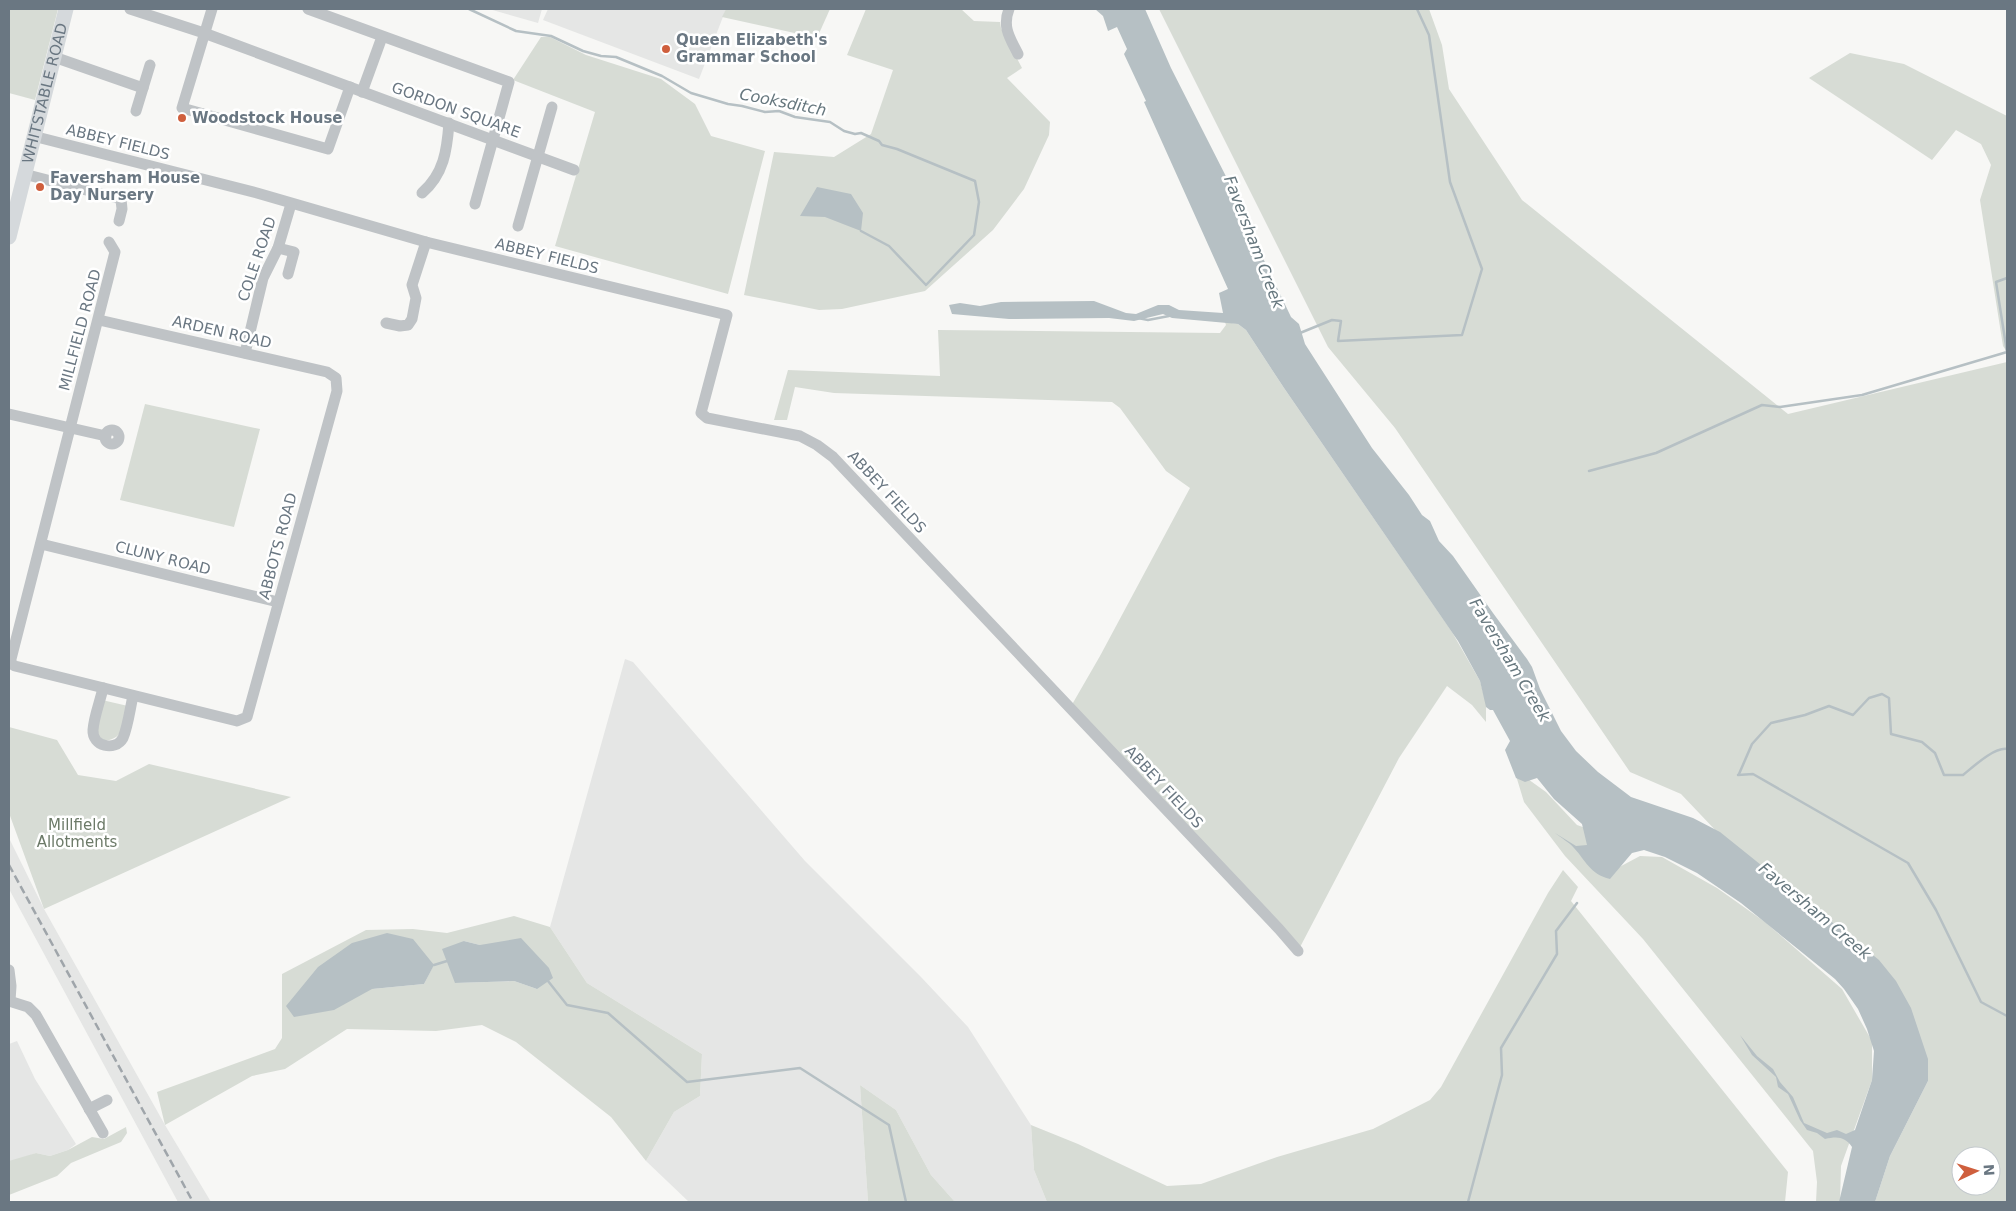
<svg xmlns="http://www.w3.org/2000/svg" width="2016" height="1211" font-family="'DejaVu Sans',sans-serif">
<style>
.built{fill:#e5e6e5}
.green{fill:#d7dcd5;fill-rule:evenodd}
.water{fill:#b6c0c4}
.lines{fill:none;stroke-linecap:round;stroke-linejoin:round}
.stream{stroke:#b6c0c4;stroke-width:2.5}
.minor{stroke:#bfc3c6;stroke-width:11}
.major{stroke:#d5d9dc;stroke-width:15}
.rail{stroke:#9fa5aa;stroke-width:2.5;stroke-dasharray:8 4;stroke-linecap:butt}
.poi-dot{fill:#cf5f3d;stroke:#fff;stroke-width:2}
.labels{text-anchor:middle;dominant-baseline:central;stroke-width:5;stroke-linejoin:round;paint-order:stroke}
.poi-label{font-size:15px;font-weight:bold;fill:#6a7782;stroke:#fff;text-anchor:start}
.street-label{font-size:15px;fill:#6a7782;stroke:#fff}
.park-label{font-size:15px;fill:#6c7a68;stroke:#fff}
.water-label{font-size:16px;font-style:italic;fill:#66777e;stroke:#fff}
</style>
<rect width="100%" height="100%" fill="#f7f7f5"/>
<!-- built -->
<g class="built">
<polygon points="489,9 542,9 538,23"/>
<polygon points="548,9 726,9 699,79 543,20"/>
<polygon points="625,659 633,662 805,861 921,977 968,1027 1031,1125 1034,1170 1047,1202 955,1202 931,1175 896,1110 860,1085 868,1202 689,1202 646,1161 674,1112 700,1096 702,1054 587,983 550,927"/>
<polygon points="9,838 44,909 165,1125 211,1202 178,1202 9,889"/>
<polygon points="17,1041 35,1079 76,1144 68,1150 50,1156 36,1153 9,1163 9,1044"/>
</g>
<!-- green -->
<g class="green">
<polygon points="9,9 58,9 35,100 9,93"/>
<polygon points="726,9 830,9 817,38 722,17"/>
<polygon points="866,9 961,9 974,21 1000,22 1001,28 1022,68 1007,78 1050,122 1049,135 1024,189 993,230 925,291 842,309 819,310 744,295 774,152 834,157 871,134 893,70 847,55"/>
<path d="M1159 9H1429L1442 45 1449 89 1522 200 1788 414 2007 362V1202H1875L1890 1156 1928 1081 1719 834 1681 794 1630 772 1395 428 1328 347ZM1961 1156H1991V1186H1961Z"/>
<polygon points="541,37 550,37 586,55 661,79 695,104 711,136 765,151 728,294 555,246 595,112 513,80"/>
<polygon points="1850,53 1904,64 2007,116 2007,352 2003,346 1980,200 1991,165 1981,144 1956,130 1932,160 1809,78"/>
<polygon points="1225,322 1238,324 1246,330 1284,388 1452,632 1480,681 1486,703 1486,722 1472,705 1447,686 1399,758 1298,951 1070,708 1100,656 1190,488 1166,471 1120,408 1112,402 864,394 834,393 795,387 787,420 774,420 788,370 940,376 938,330 1220,333 1226,325"/>
<polygon points="145,404 260,429 234,527 120,500"/>
<path d="M102 700 128 706C124 723 125 738 105 741L97 735Z"/>
<polygon points="9,727 57,740 78,775 116,781 149,764 291,797 44,909 9,813"/>
<polygon points="1514,769 1546,792 1577,825 1615,838 1610,872 1640,856 1662,857 1717,888 1765,922 1842,989 1872,1041 1872,1080 1841,1166 1840,1202 1816,1202 1817,1182 1813,1151 1643,939 1565,856 1524,802"/>
<polygon points="1563,870 1578,887 1571,901 1788,1172 1785,1202 1047,1202 1034,1170 1031,1125 1078,1144 1167,1186 1201,1184 1277,1157 1373,1129 1430,1100 1441,1087 1548,893"/>
<path d="M514 916 550 927 587 983 702 1054 700 1096 674 1112 646 1161 611 1117 516 1042 482 1025 436 1031 347 1029 285 1069 252 1076 165 1125 157 1092 275 1049 282 1038V974L366 930 413 929 447 933ZM464 941 480 945 537 989 514 981 455 983ZM434 964 424 984 372 989Z"/>
<polygon points="860,1085 896,1110 931,1175 955,1202 868,1202"/>
<polygon points="126,1127 127,1133 121,1142 71,1163 57,1176 9,1195 9,1161 36,1153 50,1156 68,1150 92,1137 104,1139"/>
</g>
<!-- water -->
<g class="water">
<path d="M1095 9H1145L1171 68 1240 204 1261 254 1291 317 1299 324 1305 344 1372 448 1409 495 1422 515 1430 521 1439 541 1453 556 1493 613 1527 659 1532 667 1540 689 1561 731 1576 751 1598 772 1631 797 1693 818 1720 832 1879 960 1896 981 1911 1008 1928 1059V1081L1890 1156 1875 1202H1839L1852 1147C1845 1137 1838 1136 1825 1139L1817 1133 1807 1130 1800 1120 1788 1094 1778 1087 1776 1077 1752 1055 1740 1035 1757 1056 1773 1069 1780 1082 1793 1097 1804 1123 1827 1133 1837 1130 1846 1134 1855 1130 1872 1080 1874 1051 1867 1029 1858 1009 1844 989 1835 979 1741 903 1697 873 1665 857 1644 850 1632 853 1610 879C1590 874 1586 861 1574 848 1569 842 1561 838 1555 833L1576 846 1587 845 1582 824 1554 799 1537 778 1525 782 1516 778 1505 750 1510 741 1493 710H1490L1486 707 1480 681 1458 641 1284 388 1246 330 1238 324 1172 318 1163 314 1134 321 1109 318 1009 319 952 314 949 305 960 303 980 306 1001 302 1094 301 1126 313 1136 314 1158 305H1169L1179 310 1223 313 1219 293 1228 289 1144 102 1146 101 1124 54 1127 49 1117 27 1108 31 1103 16Z"/>
<polygon points="817,187 851,194 863,213 861,231 825,217 800,216"/>
<polygon points="387,933 413,939 434,965 424,984 372,989 334,1010 294,1017 286,1006 318,967 352,943"/>
<polygon points="521,938 549,968 553,978 537,989 514,981 455,983 442,949 464,941 480,945"/>
</g>
<g class="lines">
<!-- stream -->
<g class="stream">
<polyline points="469,9 516,31 551,36 583,51 601,56 616,57 662,76 691,93 728,104 742,106 765,112 779,111 795,117 830,122 844,131 855,134 861,133 879,141 882,145 897,149 975,181 979,202 974,235 926,285 889,246 861,231"/>
<polyline points="1138,318 1148,320 1169,316"/>
<polyline points="1300,333 1332,320 1341,321 1338,341 1462,335 1482,269 1450,182 1429,35 1417,9"/>
<polyline points="1589,471 1656,453 1762,405 1780,407 1862,395 2007,352 1996,282 2007,278"/>
<path d="M1739 774 1752 744 1771 723 1805 715 1829 706 1853 715 1869 698 1882 694 1889 698 1891 734 1922 742 1935 753 1944 775H1963C1973 767 1994 747 2007 749"/>
<polyline points="1738,775 1753,774 1908,863 1936,910 1981,1002 2007,1016"/>
<polyline points="434,965 447,961"/>
<polyline points="548,981 567,1005 608,1013 687,1082 800,1068 889,1125 906,1202"/>
<polyline points="1468,1202 1502,1075 1501,1048 1557,954 1556,931 1577,903"/>
</g>
<!-- minor -->
<g class="minor">
<polyline points="130,9 204,33 574,170"/>
<polyline points="212,9 182,108 328,149 350,87"/>
<polyline points="308,9 509,82 475,204"/>
<path d="M1009 9C1002 27 1010 38 1018 54"/>
<polyline points="54,57 143,88"/>
<polyline points="362,92 382,37"/>
<polyline points="136,111 150,65"/>
<polyline points="33,136 257,193 426,242 727,315 701,413 707,418 800,436 817,445 833,457 1279,929 1298,951"/>
<polyline points="24,174 121,199 122,209 119,221"/>
<path d="M422 193C444 174 447 150 449 123"/>
<polyline points="518,226 552,107"/>
<polyline points="278,248 294,252 288,274"/>
<polyline points="99,320 327,372 336,378 337,391 247,717 237,721 15,666 10,663 115,252 109,242"/>
<polyline points="386,323 400,326 408,325 412,319 416,298 412,285 426,242"/>
<polyline points="245,353 263,278 278,248 291,204"/>
<polyline points="9,414 106,436"/>
<circle cx="112" cy="437" r="7"/>
<polyline points="41,544 278,602"/>
<path d="M103 688C100 702 94 716 93 730 92 746 115 752 123 738 128 726 130 709 133 696"/>
<polyline points="9,970 11,986 10,1001"/>
<polyline points="9,1001 28,1007 36,1015 103,1133"/>
<polyline points="89,1109 107,1100"/>
</g>
<!-- major -->
<path class="major" id="s1" d="M9 237 66 9"/>
<!-- rail -->
<polyline class="rail" points="9,865 193,1202"/>
</g>
<!-- markers -->
<g class="poi-dot">
<circle cx="666" cy="49" r="5"/>
<circle cx="182" cy="118" r="5"/>
<circle cx="40" cy="187" r="5"/>
</g>
<g class="labels">
<!-- poi labels -->
<g class="poi-label">
<text x="676" y="40">Queen Elizabeth's<tspan x="676" dy="17">Grammar School</tspan></text>
<text x="192" y="118">Woodstock House</text>
<text x="50" y="178">Faversham House<tspan x="50" dy="17">Day Nursery</tspan></text>
</g>
<!-- street labels -->
<g class="street-label">
<text stroke="none"><textPath href="#s1" startOffset="148">WHITSTABLE ROAD</textPath></text>
<text transform="translate(456 110) rotate(20)">GORDON SQUARE</text>
<text transform="translate(118 142) rotate(14)">ABBEY FIELDS</text>
<text transform="translate(547 256) rotate(14)">ABBEY FIELDS</text>
<text transform="translate(257 259) rotate(-71)">COLE ROAD</text>
<text transform="translate(80 330) rotate(-75)">MILLFIELD ROAD</text>
<text transform="translate(222 332) rotate(13)">ARDEN ROAD</text>
<text transform="translate(887 492) rotate(47)">ABBEY FIELDS</text>
<text transform="translate(278 546) rotate(-75)">ABBOTS ROAD</text>
<text transform="translate(163 558) rotate(14)">CLUNY ROAD</text>
<text transform="translate(1164 787) rotate(47)">ABBEY FIELDS</text>
</g>
<!-- park labels -->
<g class="park-label">
<text x="77" y="825">Millfield<tspan x="77" dy="17">Allotments</tspan></text>
</g>
<!-- water labels -->
<g class="water-label">
<text transform="translate(783 102) rotate(11)">Cooksditch</text>
<text transform="translate(1254 242) rotate(69)">Faversham Creek</text>
<text transform="translate(1510 660) rotate(59)">Faversham Creek</text>
<text transform="translate(1815 911) rotate(40)">Faversham Creek</text>
</g>
</g>
<!-- border -->
<rect width="2016" height="1211" fill="none" stroke="#6a7782" stroke-width="20"/>
<!-- north arrow -->
<g transform="translate(1976 1171) rotate(86)"><circle r="24" fill="#ffffff" stroke="#c3c9cd"/>
<path d="M0-4L9 19L0 12L-9 19Z" fill="#cf5f3d"/>
<text y="-8" font-size="14" font-weight="bold" text-anchor="middle" fill="#6a7782">N</text>
</g>
</svg>
